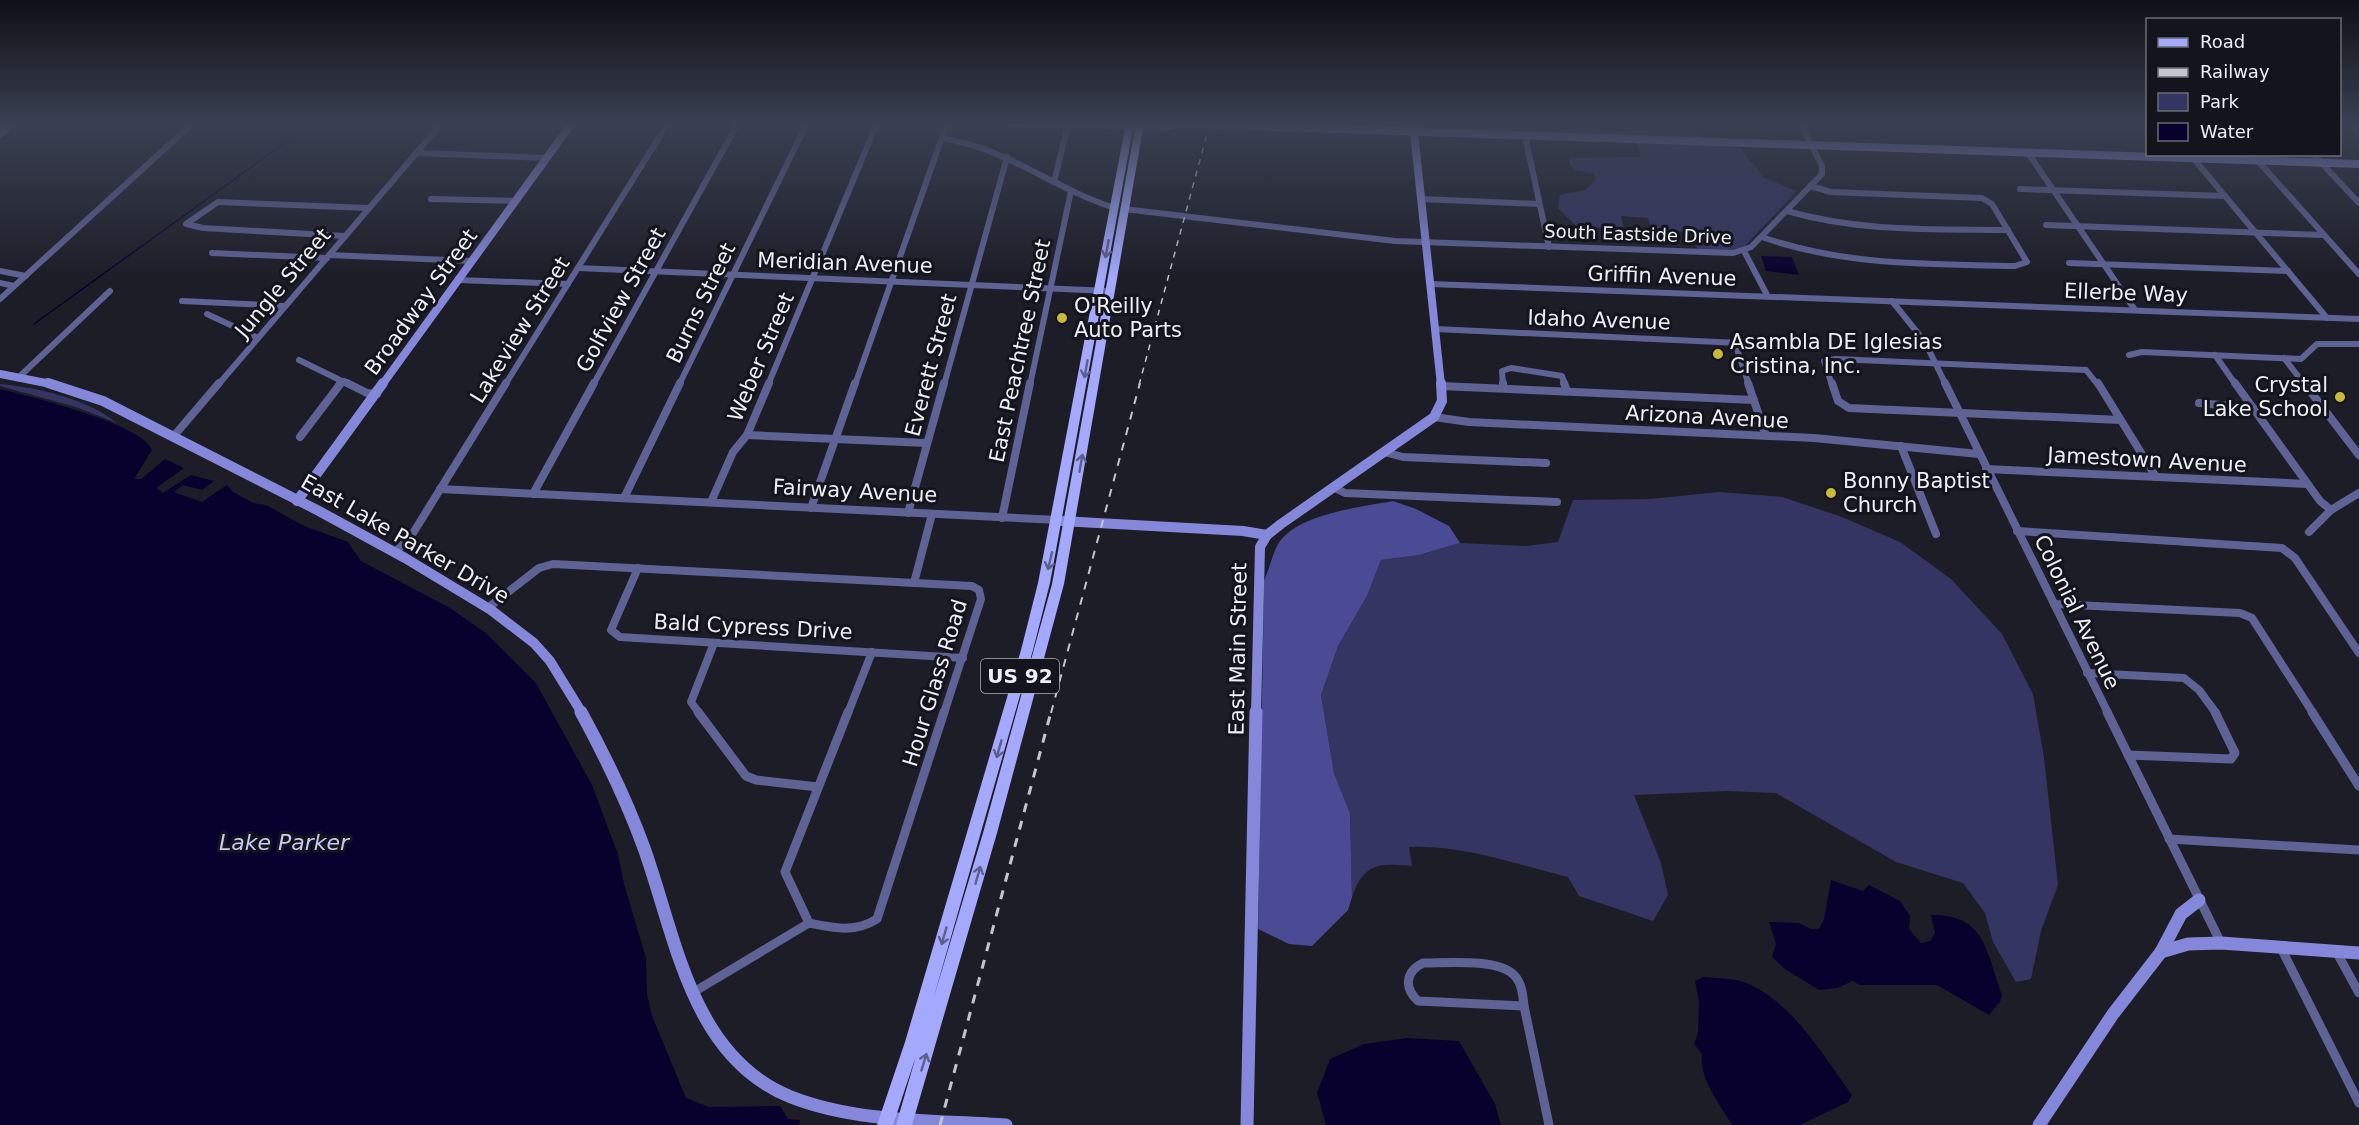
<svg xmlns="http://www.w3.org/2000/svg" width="2359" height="1125" font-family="'DejaVu Sans',sans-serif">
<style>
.green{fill:#343563}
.forest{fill:#4b4a94}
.water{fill:#08002d}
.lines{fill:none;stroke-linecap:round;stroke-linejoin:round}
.stream{stroke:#08002d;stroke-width:1.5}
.street-far2{stroke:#5f6295;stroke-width:6}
.street-far1{stroke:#5f6295;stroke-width:8}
.street{stroke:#5f6295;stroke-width:9}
.secondary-far2{stroke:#8588da;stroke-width:8}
.secondary-far1{stroke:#8588da;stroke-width:10}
.secondary{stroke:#8588da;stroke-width:13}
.primary{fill:#a4a9fe;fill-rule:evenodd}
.rail-far2{stroke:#c5c5cd;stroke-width:1.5;stroke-dasharray:6 6;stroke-linecap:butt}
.rail-far1{stroke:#c5c5cd;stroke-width:2;stroke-dasharray:8 8;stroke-linecap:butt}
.rail{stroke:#c5c5cd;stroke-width:3;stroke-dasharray:9 9;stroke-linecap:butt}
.oneway{stroke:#5c5e8e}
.poi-dot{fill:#ccb939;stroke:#14141d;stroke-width:2}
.labels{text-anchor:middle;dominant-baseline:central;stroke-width:6;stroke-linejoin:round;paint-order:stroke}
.far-street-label{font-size:18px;fill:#eeeef5;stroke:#14141d}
.shield{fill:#14141d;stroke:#adadb4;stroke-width:1.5}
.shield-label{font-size:20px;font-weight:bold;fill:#eeeef5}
.street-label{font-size:21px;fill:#eeeef5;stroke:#14141d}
.poi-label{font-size:21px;fill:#eeeef5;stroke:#14141d;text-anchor:start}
.water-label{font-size:22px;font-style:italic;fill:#c5c9f3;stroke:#14141d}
</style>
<rect width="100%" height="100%" fill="#1d1d27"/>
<!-- green -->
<g class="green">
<polygon points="1416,123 1694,123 1701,141 1417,130"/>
<path d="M1636 142 1739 145C1745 159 1757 164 1762 177L1797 191 1741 250H1698L1691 232 1652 229 1648 218 1621 216 1623 227 1578 228 1558 208 1560 195 1585 190 1595 181 1594 173 1577 171 1569 164V158L1641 157Z"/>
<path d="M0 384C39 388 86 398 117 423L76 407 0 386Z"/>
<path d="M1719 492 1782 497 1842 517 1900 542 1951 579 2002 634 2033 694 2044 758 2058 885 2041 931 2031 979 2016 982 1993 942 1985 913 1963 883 1896 862 1776 793 1726 791 1634 795 1661 863 1668 895 1653 921 1579 896 1568 877C1515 864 1464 845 1409 847L1412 866C1380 863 1364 862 1352 897L1350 813 1334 773 1321 695 1338 646 1367 596 1381 560 1419 555 1460 543 1527 546 1558 542 1573 500 1650 499Z"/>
</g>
<!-- forest -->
<path class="forest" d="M1393 501 1416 509 1449 526 1460 543 1419 555 1381 560 1367 596 1338 646 1321 695 1334 773 1350 813 1352 897 1348 910 1312 946 1289 944 1258 929 1264 581C1269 570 1272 556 1277 546 1294 514 1361 507 1393 501Z"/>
<!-- water -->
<g class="water">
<polygon points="1761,256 1792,257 1799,275 1766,271"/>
<path d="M0 389C28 396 143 424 152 450L134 479H141L165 459 184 468 156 488 163 493 191 475 214 481 202 490 183 485 174 492 202 502 227 485 233 492 253 503 266 505 304 526 348 542 361 561 450 608 487 634 536 683 592 785 618 854 624 884 646 958 647 994 652 1016 686 1098 709 1107 780 1106 788 1119 800 1120 799 1125H0Z"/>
<path d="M1831 880 1863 891 1869 885 1900 901 1910 916 1909 929 1921 943 1930 941 1935 933 1931 915C1986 914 1986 952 2002 995L2000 1002 1989 1015 1937 985H1860L1853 981 1837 988 1819 990 1785 969 1772 957 1776 944 1769 922 1799 923 1811 929H1819L1824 919Z"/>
<path d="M1703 977C1716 978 1731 978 1744 982 1792 1001 1823 1055 1852 1095L1848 1102 1800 1125H1732C1720 1104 1699 1079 1702 1054L1694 1044 1698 1033 1699 1002 1695 981Z"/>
<polygon points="1407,1038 1459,1041 1495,1104 1501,1125 1326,1125 1317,1093 1330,1059 1364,1044"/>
</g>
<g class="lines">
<!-- stream -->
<polyline class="stream" points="34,324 312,123"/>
<!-- street-far2 -->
<g class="street-far2">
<polyline points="2146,123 2148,125"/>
<polyline points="2350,123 2359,132"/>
<polyline points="1525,136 1549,247"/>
<path d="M941 138C1005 147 1054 189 1115 208"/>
<polyline points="416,153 546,158"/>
<polyline points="2028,153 2135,310"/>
<polyline points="2313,154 2359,203"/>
<polyline points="2194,159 2327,318"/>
<polyline points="2258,161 2359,274"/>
<polyline points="1054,182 1068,124"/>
<polyline points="2020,189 2225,196"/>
<polyline points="431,199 516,201"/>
<polyline points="1421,199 1539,204"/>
<polyline points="1124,209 1395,241 1733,253 1751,247 1822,174 1822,166 1800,123"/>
<path d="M1787 211C1859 232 1933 229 2008 230"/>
<polyline points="2046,225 2324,235"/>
<polyline points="345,236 203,228 186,224 218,202 369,208"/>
<path d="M1762 237C1844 266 1929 264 2015 266L2027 262 1992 204 1982 198 1831 192 1810 186"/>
<polyline points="1744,251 1767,295"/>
<polyline points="212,253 327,258"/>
<polyline points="329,255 472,261"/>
<polyline points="2069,263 2288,271"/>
<polyline points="578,268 1110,291"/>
<polyline points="0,271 26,276"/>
<polyline points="458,280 568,284"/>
<polyline points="0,283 14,286"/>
<polyline points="1430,284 2359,319"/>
<polyline points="0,299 193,123"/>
<polyline points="182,301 285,306"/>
<polyline points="1892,301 1925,342 1946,385"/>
<polyline points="207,314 258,338"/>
<polyline points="1435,329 1761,344"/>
<polyline points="1735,343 1749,385"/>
<polyline points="2129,355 2142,352 2301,359 2317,344 2359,344"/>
<polyline points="2215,355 2236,385"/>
<polyline points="2284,358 2305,385"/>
<polyline points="299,360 350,385"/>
<polyline points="19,377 110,291"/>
<polyline points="218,385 442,123"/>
<polyline points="338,385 344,381"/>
<polyline points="505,385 668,123"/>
<polyline points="593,385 738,123"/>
<polyline points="679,385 807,123"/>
<polyline points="768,385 877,123"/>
<polyline points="855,385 947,123"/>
<polyline points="944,385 1007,157"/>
<polyline points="1030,385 1071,191"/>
<polyline points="1503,385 1502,371 1511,368 1562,376 1565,385"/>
<polyline points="1832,385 1824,361 1836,359 2086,370 2098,385"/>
</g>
<!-- street-far1 -->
<g class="street-far1">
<polyline points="347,383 367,393 377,394"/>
<polyline points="1503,383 1503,388"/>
<polyline points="1564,383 1567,391"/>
<polyline points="1748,383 1766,436"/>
<polyline points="1832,383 1838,401 1849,408 2120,420"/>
<polyline points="1945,383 2108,713"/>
<polyline points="2098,383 2156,477"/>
<polyline points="2235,383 2320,501 2331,510"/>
<polyline points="2304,383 2359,455"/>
<polyline points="1441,386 1754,400"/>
<polyline points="2199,403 2253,408"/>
<polyline points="1434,417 1469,422 1814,438 1979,454"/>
<polyline points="747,435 926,443"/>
<polyline points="173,437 219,383"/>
<polyline points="300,437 341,383"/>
<polyline points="1901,446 1936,534"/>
<polyline points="1384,452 1403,457 1546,463"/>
<polyline points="1986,469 2307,484"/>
<polyline points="1335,488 1345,493 1557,502"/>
<polyline points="440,489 1058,520"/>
<polyline points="533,494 594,383"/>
<polyline points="624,498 680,383"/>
<polyline points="711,502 733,452 747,435 769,383"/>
<polyline points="811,508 855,383"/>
<polyline points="908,513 944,383"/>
<polyline points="1002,518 1030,383"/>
<polyline points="2017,531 2282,548 2295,558 2359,653"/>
<polyline points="2309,532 2331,510 2359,493"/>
<polyline points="395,552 410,538 506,383"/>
<polyline points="638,568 611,630 620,637 963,658"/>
<polyline points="914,583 932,514"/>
<polyline points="2054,604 2240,613 2252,618 2313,713"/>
<polyline points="489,607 539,568 553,564 972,586 979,590 981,599 944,713"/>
<polyline points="2087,673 2184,678 2199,690 2216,713"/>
<polyline points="699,713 691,702 714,643"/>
<polyline points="848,713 872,652"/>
</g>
<!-- street -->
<g class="street">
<polyline points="698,712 746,776 756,780 818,787"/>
<path d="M848 712 785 872 809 923C834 928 855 933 877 919L944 712"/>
<polyline points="2107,712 2221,943"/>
<polyline points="2312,712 2359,786"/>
<polyline points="2128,755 2231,759 2235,753 2215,712"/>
<polyline points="2169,839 2359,850"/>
<polyline points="2281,948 2359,1103"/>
<polyline points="2336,951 2359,993"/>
<path d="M1423 963C1446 963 1497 958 1514 975 1522 983 1523 996 1524 1006L1418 1001C1404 988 1405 972 1423 963Z"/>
<polyline points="692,993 809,923"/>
<polyline points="1524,1006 1549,1125"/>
</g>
<!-- secondary-far2 -->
<g class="secondary-far2">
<polyline points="1012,123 1171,126"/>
<polyline points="1164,123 2359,164"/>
<polyline points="1413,123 1441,385"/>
<polyline points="0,133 13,123"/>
<polyline points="0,374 56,385"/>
<polyline points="382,385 572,123"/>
</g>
<!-- secondary-far1 -->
<g class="secondary-far1">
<polyline points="48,383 103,401 319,511 405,558 491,610 534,643 550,661 582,713"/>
<polyline points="297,501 383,383"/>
<polyline points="1061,521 1243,531 1267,535"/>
<polyline points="1256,713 1260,547 1267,535 1281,524 1434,417 1442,401 1441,383"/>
</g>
<!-- secondary -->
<g class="secondary">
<path d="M581 712C605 756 627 801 644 848 676 937 691 1057 791 1097 857 1123 935 1120 1006 1125"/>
<polyline points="2161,952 2181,914 2199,900"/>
<polyline points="1247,1125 1256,712"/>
<polyline points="2039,1125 2113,1014 2161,952 2188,944 2221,943 2359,953"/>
</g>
<!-- primary -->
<polygon class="primary" points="1126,123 1134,123 1050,583 1033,650 933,1000 983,833 1052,584 1136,123 1144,123 1064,584 997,833 912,1125 896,1125 916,1056 893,1125 877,1125 905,1042 1021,650 1038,583"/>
<!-- rail-far2 -->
<polyline class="rail-far2" points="1139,385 1210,123"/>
<!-- rail-far1 -->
<polyline class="rail-far1" points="1051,713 1140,383"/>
<!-- rail -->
<polyline class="rail" points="940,1125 1051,712"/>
</g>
<!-- one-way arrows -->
<defs><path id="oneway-shaft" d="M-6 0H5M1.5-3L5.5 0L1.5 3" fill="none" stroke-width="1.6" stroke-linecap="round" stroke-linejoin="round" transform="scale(1.5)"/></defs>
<g class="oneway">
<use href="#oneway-shaft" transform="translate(1107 249) rotate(100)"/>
<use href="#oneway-shaft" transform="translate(1086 369) rotate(100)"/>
<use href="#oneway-shaft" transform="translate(1081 463) rotate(-80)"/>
<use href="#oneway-shaft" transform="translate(1050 561) rotate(103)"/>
<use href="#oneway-shaft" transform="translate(999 749) rotate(106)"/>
<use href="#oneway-shaft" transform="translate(978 875) rotate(-74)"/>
<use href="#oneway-shaft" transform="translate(944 936) rotate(106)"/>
<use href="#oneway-shaft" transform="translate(924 1062) rotate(-73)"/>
</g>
<!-- sky -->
<linearGradient id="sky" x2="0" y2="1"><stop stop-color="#101015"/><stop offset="0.44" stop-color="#3a4052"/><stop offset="1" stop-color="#3a4052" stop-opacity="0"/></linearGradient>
<rect width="2359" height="280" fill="url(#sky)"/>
<!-- markers -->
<g class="poi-dot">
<circle cx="1062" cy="318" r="6"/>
<circle cx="1718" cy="354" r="6"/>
<circle cx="2340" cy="397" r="6"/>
<circle cx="1831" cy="493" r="6"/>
</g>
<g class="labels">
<!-- far-street labels -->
<g class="far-street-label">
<text transform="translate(1638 234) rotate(2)">South Eastside Drive</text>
</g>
<!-- shield labels -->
<rect class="shield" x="981" y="659" width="78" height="34" rx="4.5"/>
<g class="shield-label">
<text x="1020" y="676">US 92</text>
</g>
<!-- street labels -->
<g class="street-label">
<text transform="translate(845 263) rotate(2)">Meridian Avenue</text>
<text transform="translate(1662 276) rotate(2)">Griffin Avenue</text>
<text transform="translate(283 283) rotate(-50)">Jungle Street</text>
<text transform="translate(2126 293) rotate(2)">Ellerbe Way</text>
<text transform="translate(621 300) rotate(-61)">Golfview Street</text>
<text transform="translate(421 302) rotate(-54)">Broadway Street</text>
<text transform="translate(701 303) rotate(-64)">Burns Street</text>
<text transform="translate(1599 320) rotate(2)">Idaho Avenue</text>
<text transform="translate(520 330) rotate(-58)">Lakeview Street</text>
<text transform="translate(1020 351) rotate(-78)">East Peachtree Street</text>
<text transform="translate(761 357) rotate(-67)">Weber Street</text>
<text transform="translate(931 365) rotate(-75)">Everett Street</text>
<text transform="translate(1707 417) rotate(3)">Arizona Avenue</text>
<text transform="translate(2147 460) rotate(3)">Jamestown Avenue</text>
<text transform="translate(855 491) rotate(3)">Fairway Avenue</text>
<text transform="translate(405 539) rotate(30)">East Lake Parker Drive</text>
<text transform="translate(2077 612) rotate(64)">Colonial Avenue</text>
<text transform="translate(753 627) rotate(3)">Bald Cypress Drive</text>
<text transform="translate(1238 649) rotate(-89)">East Main Street</text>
<text transform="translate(935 683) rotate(-73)">Hour Glass Road</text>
</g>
<!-- poi labels -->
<g class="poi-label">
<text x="1074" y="306">O'Reilly<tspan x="1074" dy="24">Auto Parts</tspan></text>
<text x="1730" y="342">Asambla DE Iglesias<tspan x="1730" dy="24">Cristina, Inc.</tspan></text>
<text x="2328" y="385" text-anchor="end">Crystal<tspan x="2328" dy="24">Lake School</tspan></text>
<text x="1843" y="481">Bonny Baptist<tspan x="1843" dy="24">Church</tspan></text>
</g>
<!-- water labels -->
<g class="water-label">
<text x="284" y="842">Lake Parker</text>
</g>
</g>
<!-- legend -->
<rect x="2146" y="18" width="195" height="138" fill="#14141d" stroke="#6b6b73" stroke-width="1.5"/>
<rect x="2158" y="38" width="30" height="9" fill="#a4a9fe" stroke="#6b6b73" stroke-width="1.5"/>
<text x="2200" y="48" font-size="18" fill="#eeeef5">Road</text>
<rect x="2158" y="68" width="30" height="9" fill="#c5c5cd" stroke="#6b6b73" stroke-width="1.5"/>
<text x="2200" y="78" font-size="18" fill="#eeeef5">Railway</text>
<rect x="2158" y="93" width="30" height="18" fill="#343563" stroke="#6b6b73" stroke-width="1.5"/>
<text x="2200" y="108" font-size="18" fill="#eeeef5">Park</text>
<rect x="2158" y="123" width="30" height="18" fill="#08002d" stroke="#6b6b73" stroke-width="1.5"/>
<text x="2200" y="138" font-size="18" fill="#eeeef5">Water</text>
</svg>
